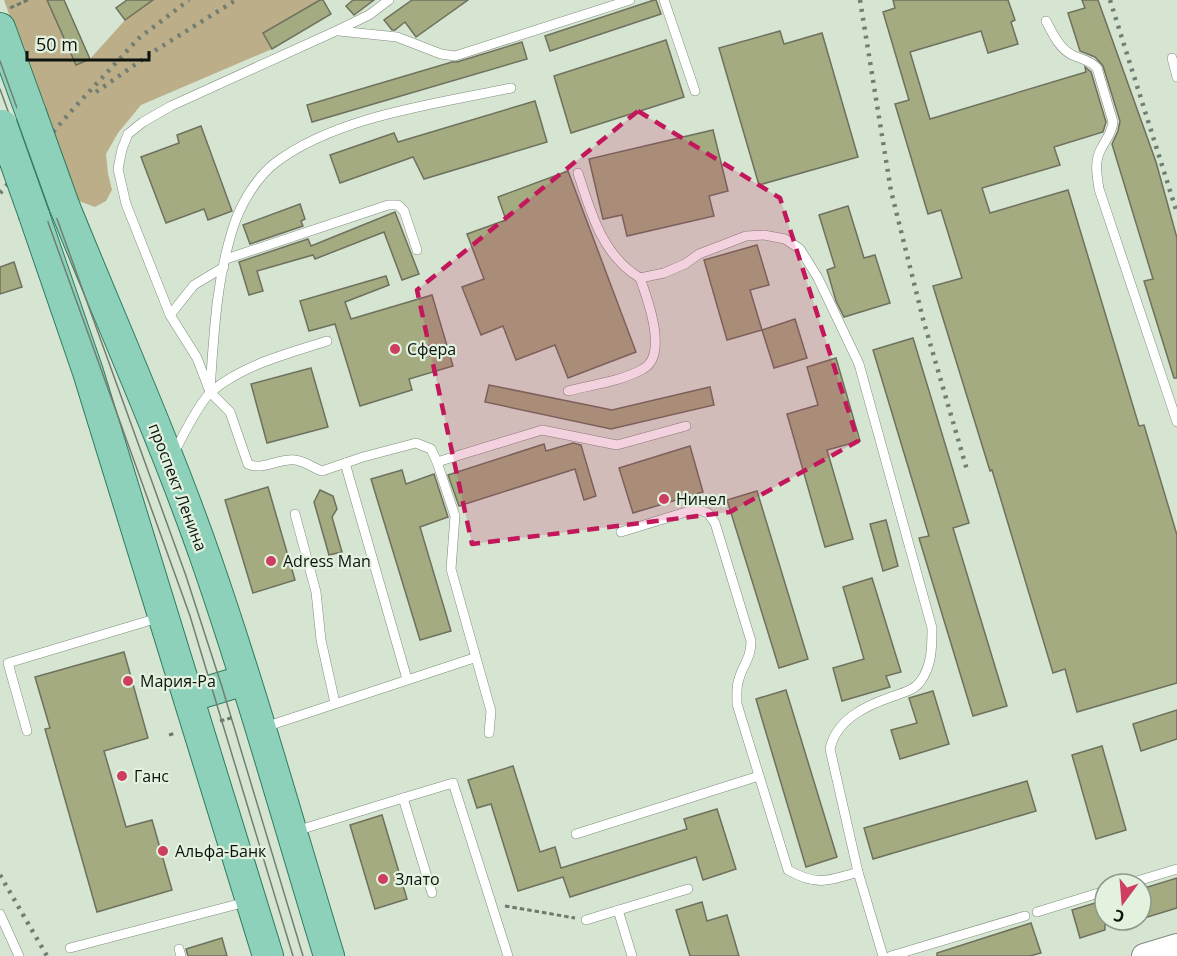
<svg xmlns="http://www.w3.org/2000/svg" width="1177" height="956" font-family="'Open Sans',sans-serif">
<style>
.green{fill:#bdae8a}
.building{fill:#a4ab80;stroke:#6e715d;stroke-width:1.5}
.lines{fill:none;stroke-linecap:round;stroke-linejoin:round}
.service-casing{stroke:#7e8d7c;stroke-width:10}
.tertiary-casing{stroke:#7e8d7c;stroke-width:26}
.primary-casing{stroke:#2f7b60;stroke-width:32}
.path{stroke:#6e796d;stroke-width:3;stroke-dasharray:4.5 3;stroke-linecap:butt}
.service{stroke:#fff;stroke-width:9}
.tertiary{stroke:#fff;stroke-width:24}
.primary{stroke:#8ed1bb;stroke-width:30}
.tram{stroke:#727e71;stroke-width:1.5}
.rail{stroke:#727e71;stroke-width:4.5;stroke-dasharray:3 6;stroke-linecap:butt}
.primary-bridge-casing{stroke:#2f7b60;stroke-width:32;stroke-linecap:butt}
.primary-bridge{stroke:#8ed1bb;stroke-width:30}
.marked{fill:#c2185b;fill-opacity:0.2;stroke:#c2185b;stroke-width:4.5;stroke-dasharray:12 8;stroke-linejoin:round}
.poi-dot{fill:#cd3e61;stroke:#e2f2df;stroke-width:2}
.labels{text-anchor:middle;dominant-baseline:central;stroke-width:4.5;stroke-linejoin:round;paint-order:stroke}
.poi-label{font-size:16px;fill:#0d130d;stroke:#e2f2df;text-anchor:start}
.street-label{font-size:16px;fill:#0d130d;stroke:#e2f2df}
</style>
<rect width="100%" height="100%" fill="#d5e5d2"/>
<!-- green -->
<polygon class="green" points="4,0 47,0 76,65 90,59 125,20 153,0 320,0 263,33 272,49 141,105 118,133 106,154 108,174 112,190 106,201 95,207 76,200"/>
<!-- building -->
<g class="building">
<polygon points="47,0 64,0 90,59 76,65"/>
<polygon points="127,0 153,0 125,20 116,8"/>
<polygon points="320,0 323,0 331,14 272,49 263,33"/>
<polygon points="353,0 374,0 354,15 346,6"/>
<polygon points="412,0 468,0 416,37 405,22 395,30 392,30 384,20"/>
<polygon points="654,0 656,0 661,14 550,51 545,36"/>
<polygon points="893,0 1008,0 1015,20 1011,22 1018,44 988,53 981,31 910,52 930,119 1086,72 1085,67 1091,72 1106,122 1103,132 1054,147 1060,165 982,188 990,213 1068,190 1139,426 1144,425 1177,535 1177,683 1077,712 1065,669 1053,673 992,470 990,471 933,286 962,278 941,210 928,214 895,104 909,100 883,12 895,8"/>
<polygon points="1082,0 1098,0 1156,162 1177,238 1177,378 1174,378 1144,281 1153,279 1112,144 1118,131 1120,121 1103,66 1095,57 1080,51 1068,13 1085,8"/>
<polygon points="780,31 784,44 822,33 858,157 759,185 719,48"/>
<polygon points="666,40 684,97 571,133 554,76"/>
<polygon points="522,42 527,59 312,122 307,105 452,62 457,62"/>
<polygon points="535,101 547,142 424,179 413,157 340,183 330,155 394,133 398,142"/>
<polygon points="201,126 232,211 208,220 204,209 166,223 141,157 179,143 177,135"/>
<polygon points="713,130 728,191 709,196 714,216 627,236 622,215 603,219 589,159"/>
<polygon points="568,171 636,352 568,378 555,345 516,360 503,326 481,335 462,287 484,279 467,234 506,220 498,197"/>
<polygon points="300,204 305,219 301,221 303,226 250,244 243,225"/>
<polygon points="848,206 864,258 875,255 890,303 844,317 836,301 827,270 835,267 819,215"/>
<polygon points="395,212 419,274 402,280 384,232 315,259 313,255 257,271 263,291 249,295 239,262 308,239 311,246"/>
<polygon points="757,245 769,285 750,290 762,330 727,340 704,260"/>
<polygon points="14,262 22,287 0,294 0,267"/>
<polygon points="386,276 389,285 345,302 351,319 432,295 453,366 409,379 412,390 360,406 335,324 309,331 300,301"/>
<polygon points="795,319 807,358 774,368 762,330"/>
<polygon points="913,338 969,523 953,528 1007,706 973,716 919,538 929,536 873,350"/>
<polygon points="836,358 860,441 827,450 853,539 825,547 787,414 818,405 807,367"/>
<polygon points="311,368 328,427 267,443 251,384"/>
<polygon points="489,385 612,410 710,387 714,405 611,429 485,402"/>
<polygon points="573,443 581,445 596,496 584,500 575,469 459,506 448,475 544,444 546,451"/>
<polygon points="690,446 703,492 633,513 619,468"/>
<polygon points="402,470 406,484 434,474 448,517 420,527 451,631 420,640 371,479"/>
<polygon points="268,487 295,580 253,593 225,500"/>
<polygon points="320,490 333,496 337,509 332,517 342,552 329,555 314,502"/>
<polygon points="757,491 808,659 779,668 727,500"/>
<polygon points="886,520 898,566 883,571 870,524"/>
<polygon points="872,578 901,672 886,676 890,687 842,701 833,668 864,659 843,587"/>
<polygon points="124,652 148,738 104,751 126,827 152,820 172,890 97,912 45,729 50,728 35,677"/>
<polygon points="786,690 837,857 806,867 756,699"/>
<polygon points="933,691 949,744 900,759 891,730 917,723 909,698"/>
<polygon points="1177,710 1177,739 1141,751 1133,724"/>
<polygon points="1102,746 1126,830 1096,839 1072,755"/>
<polygon points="513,766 540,852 555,847 561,868 687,829 684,819 717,809 736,869 703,880 696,857 570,897 563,877 518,891 491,804 477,808 468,780"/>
<polygon points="1027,781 1036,811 873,859 864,828"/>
<polygon points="382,815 407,899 375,909 350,825"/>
<polygon points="1177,878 1177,908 1141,919 1141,889"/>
<polygon points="1105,900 1105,930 1080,938 1072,910"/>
<polygon points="702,902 707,921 727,915 739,956 690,956 676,910"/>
<polygon points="1031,923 1041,953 1030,956 937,956 937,953"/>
<polygon points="222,938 227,956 188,956 186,949"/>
</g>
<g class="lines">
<defs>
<g id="service">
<path d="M389 0 369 15 336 31 171 106 143 122 128 134 122 149 118 169 126 204 170 315 197 358 210 392 230 412 248 464C262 471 280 458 295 460 305 461 313 468 322 471L363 457 416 443 431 449 437 462 542 430 617 445 686 426"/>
<polyline points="664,0 695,91"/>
<path d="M1046 21C1053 34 1059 48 1072 55 1081 59 1090 60 1097 68L1113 122C1112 133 1106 139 1101 149 1094 162 1097 175 1099 189L1177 422"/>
<polyline points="339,31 397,37 441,54 455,56 630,0"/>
<polyline points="1172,58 1177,77"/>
<path d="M578 173C591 213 602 255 640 278L664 273 685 264 699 254 746 236 764 235 785 239 800 249 818 278 859 364 932 628C932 647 932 666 920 682 913 691 901 693 891 697 865 706 836 720 830 749L858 872 883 956"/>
<polyline points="226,259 388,205 398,205 404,211 417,250"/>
<polyline points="170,315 194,285 224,267"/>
<path d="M210 390C214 334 216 281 233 228 240 205 256 178 275 163 337 116 436 104 511 88"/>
<path d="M568 391C592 385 622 381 643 369 669 355 647 298 640 278"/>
<path d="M173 455C180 441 201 400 212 391 245 364 287 354 327 341"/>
<polyline points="437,462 455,516 451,569 491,711 489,733"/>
<polyline points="345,463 407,679"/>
<polyline points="295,514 316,592 321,640 335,703"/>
<path d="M621 532 696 509 708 513 715 523 751 641C751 659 743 664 739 679 736 686 737 695 737 704L788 870C816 886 829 881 858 872"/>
<polyline points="265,727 474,658"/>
<polyline points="27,731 8,663 158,618"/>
<polyline points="403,798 453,783 508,956"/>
<polyline points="296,831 403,798 432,893"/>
<polyline points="576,834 759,776"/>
<polyline points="1127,884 1177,869"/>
<polyline points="618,910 632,956"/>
<polyline points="1037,912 1105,891"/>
<polyline points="0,914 19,956"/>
<polyline points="586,920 688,889"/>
<polyline points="70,948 246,902"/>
<polyline points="179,949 181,956"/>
<polyline points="891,956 1025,916"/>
</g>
<polyline id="tertiary" points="1144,956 1177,946"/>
<g id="primary">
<polyline points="0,28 31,113"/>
<path d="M64 205C112 324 165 441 207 562 252 692 289 825 329 956"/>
<polyline points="34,215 88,372 268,956"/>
<polyline points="189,697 245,680"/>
</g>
</defs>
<!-- service casing -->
<use href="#service" class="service-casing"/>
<!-- tertiary casing -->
<use href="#tertiary" class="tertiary-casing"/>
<!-- primary casing -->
<use href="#primary" class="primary-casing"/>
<!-- path -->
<g class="path">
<polyline points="10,8 28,0"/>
<polyline points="220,721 234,717"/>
<polyline points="169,735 176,733"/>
<polyline points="505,906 575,918"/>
</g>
<!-- service -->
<use href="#service" class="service"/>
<!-- tertiary -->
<use href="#tertiary" class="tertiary"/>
<!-- primary -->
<use href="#primary" class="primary"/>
<!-- tram -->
<g class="tram">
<polyline points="0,61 186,576 222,687 303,956"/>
<polyline points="0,89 190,616 293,956"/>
</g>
<!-- rail -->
<g class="rail">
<polyline points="860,0 891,191 923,319 967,470"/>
<polyline points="1110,0 1177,213"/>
<polyline points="96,92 156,50 236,0"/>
<polyline points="0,193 74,108 139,38 189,0"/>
<polyline points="0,875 47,956"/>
</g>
<defs>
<g id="primary-bridge">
<polyline points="31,113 64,205"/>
<polyline points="2,125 34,215"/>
</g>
</defs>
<!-- primary-bridge casing -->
<use href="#primary-bridge" class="primary-bridge-casing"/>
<!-- primary-bridge -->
<use href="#primary-bridge" class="primary-bridge"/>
</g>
<!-- marked area -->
<path class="marked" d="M638 111 780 198 858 441 730 512 472 544 417 290Z"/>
<!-- markers -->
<g class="poi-dot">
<circle cx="395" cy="349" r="6"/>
<circle cx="664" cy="499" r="6"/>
<circle cx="271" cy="561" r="6"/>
<circle cx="128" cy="681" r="6"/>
<circle cx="122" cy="776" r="6"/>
<circle cx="163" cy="851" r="6"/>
<circle cx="383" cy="879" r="6"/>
</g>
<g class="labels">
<!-- poi labels -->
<g class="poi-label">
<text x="407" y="349">Сфера</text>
<text x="676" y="499">Нинел</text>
<text x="283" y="561">Adress Man</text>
<text x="140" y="681">Мария-Ра</text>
<text x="134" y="776">Ганс</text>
<text x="175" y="851">Альфа-Банк</text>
<text x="395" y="879">Злато</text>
</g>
<!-- street labels -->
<g class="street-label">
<text transform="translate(178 487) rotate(69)">проспект Ленина</text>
</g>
</g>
<!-- north arrow -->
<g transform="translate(1123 902) rotate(196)"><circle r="28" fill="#e2f2df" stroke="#8d998b" stroke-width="1.5"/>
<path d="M0-4.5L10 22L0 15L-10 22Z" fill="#cd3e61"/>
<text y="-9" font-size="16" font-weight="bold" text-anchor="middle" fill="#0d130d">С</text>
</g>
<!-- scale -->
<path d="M27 51v9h122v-9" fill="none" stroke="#0d130d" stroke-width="3"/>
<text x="36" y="51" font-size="18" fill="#0d130d" stroke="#e2f2df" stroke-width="4.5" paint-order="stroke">50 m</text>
</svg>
